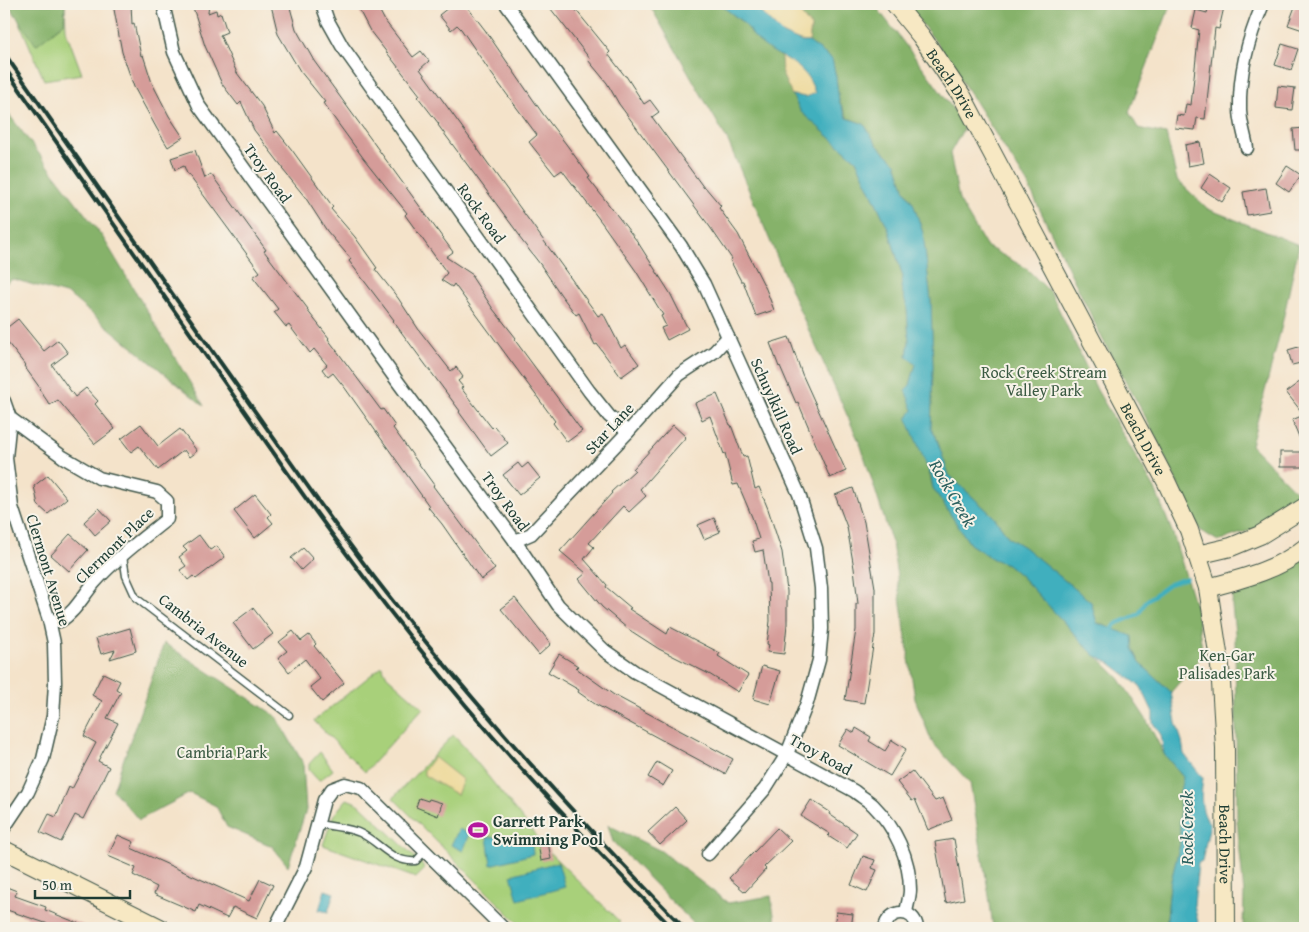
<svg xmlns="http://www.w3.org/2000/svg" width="1309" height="932" font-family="'Gentium Book Plus',serif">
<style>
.green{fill:#a8d07a;stroke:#648657}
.forest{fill:#86b26a;stroke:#52784f}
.sand{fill:#eeda9e;stroke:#868c69}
.water{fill:#41afbe;stroke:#307679}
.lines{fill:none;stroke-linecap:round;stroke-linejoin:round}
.stream{stroke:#41afbe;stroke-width:4}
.building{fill:#d59c99}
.lane-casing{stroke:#3f564a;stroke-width:9}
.street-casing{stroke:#3f564a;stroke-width:15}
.secondary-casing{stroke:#3f564a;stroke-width:20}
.lane{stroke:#fff;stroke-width:6}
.street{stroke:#fff;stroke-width:12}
.secondary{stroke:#f7e8c3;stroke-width:18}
.rail{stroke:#1f3d34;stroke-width:4}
.labels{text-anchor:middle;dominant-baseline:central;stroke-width:4;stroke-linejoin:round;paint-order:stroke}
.street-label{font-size:16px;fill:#1f3d34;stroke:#f7f3e8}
.park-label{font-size:16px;fill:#3a5a42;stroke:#f7f3e8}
.poi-label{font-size:16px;font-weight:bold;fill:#1f3d34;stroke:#f7f3e8;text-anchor:start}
.water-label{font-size:18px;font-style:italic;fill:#295f5d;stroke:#f7f3e8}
</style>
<rect width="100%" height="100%" fill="#f7f3e8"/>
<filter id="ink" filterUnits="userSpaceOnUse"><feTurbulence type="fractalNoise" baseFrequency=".02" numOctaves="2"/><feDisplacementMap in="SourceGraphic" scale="10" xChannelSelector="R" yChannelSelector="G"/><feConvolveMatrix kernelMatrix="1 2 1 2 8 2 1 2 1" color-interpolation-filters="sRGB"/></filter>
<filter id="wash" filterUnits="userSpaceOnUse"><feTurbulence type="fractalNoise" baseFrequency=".0096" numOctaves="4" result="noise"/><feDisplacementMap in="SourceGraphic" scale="20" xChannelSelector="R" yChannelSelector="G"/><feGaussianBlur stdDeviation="1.12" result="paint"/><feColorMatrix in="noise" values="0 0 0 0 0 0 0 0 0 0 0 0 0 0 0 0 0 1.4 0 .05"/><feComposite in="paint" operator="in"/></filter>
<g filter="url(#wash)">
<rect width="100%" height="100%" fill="#f4e3ca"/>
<!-- green -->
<g class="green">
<polygon points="6,4 65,4 66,31 82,74 44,80 16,14"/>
<polygon points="382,666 387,676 423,708 365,772 314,721"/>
<polygon points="453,735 466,749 550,853 620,922 614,928 523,928 393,798"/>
<polygon points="320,752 333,770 320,780 317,779 309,770 309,764"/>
<polygon points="347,799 359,804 422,864 425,869 416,878 323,845 333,816"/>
</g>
<!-- forest -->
<g class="forest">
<polygon points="8,4 65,4 64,23 36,45"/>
<polygon points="649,4 720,4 747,26 756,39 781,56 782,74 801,112 856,160 888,228 903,277 901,287 907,307 909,342 907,355 916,364 910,385 913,410 933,488 970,544 993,559 1007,564 1021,576 1081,641 1119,678 1146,719 1164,754 1183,777 1180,792 1180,844 1170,885 1166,928 993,928 989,896 970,783 932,742 915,699 892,543 861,446 796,302 728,141"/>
<polygon points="793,4 874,4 924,69 965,126 950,153 959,200 986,246 1026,268 1051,293 1097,390 1155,489 1173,534 1196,609 1203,655 1171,692 1140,663 1133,649 1103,624 1097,623 1091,602 1024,547 1009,538 994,517 949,475 936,437 931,429 933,366 931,301 923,233 913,203 905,191 896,163 877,145 864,124 848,118 839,101 836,77 832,59 809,42 811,27"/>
<polygon points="906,4 1171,4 1129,112 1138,128 1166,134 1177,180 1208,209 1299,245 1281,329 1251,445 1305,501 1257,528 1218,541 1200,530 1146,418 1103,340 1027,183 940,47"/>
<polygon points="4,108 102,236 204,406 69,295 13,279 4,284"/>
<polygon points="1301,558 1305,564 1305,928 1243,928 1244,894 1237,821 1235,632 1232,606 1233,586"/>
<polygon points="164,643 276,716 303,763 306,810 288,866 272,846 227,827 216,806 190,793 139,820 113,790"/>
<polygon points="608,825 661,851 728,903 771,896 776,928 698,928 613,842"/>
</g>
<!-- sand -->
<g class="sand">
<path d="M752 4H793L811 27 809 42C785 42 766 20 752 4Z"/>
<polygon points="781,56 788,58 810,77 815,93 806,97 792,95 782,74"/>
<polygon points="434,757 463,780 457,795 424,775 424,770"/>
</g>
<!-- water -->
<g class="water">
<path d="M720 4H752L783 34 802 42H809L832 59 836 77 839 101 847 118 864 124 877 145 896 163 905 191 913 203 923 233 931 301 933 366 931 429 936 437 949 475 994 517 1009 538 1024 547 1091 602 1097 623 1132 636 1133 649 1140 663 1171 692 1176 723 1182 741 1184 754 1203 778C1201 794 1199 810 1210 824L1202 861 1198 863 1194 905 1198 922 1195 928H1166L1170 885 1180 844V792L1183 777 1164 754 1161 735 1153 723V712L1141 687 1110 663 1094 655 1021 576 1007 564 993 559 970 544 933 488 931 476 907 419 913 410 905 390 910 385 916 364 907 356 909 342 907 307 901 287 903 277 888 228 856 160 801 112 792 95 806 97 815 93C804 58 778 61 756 39 752 36 751 30 747 27 740 18 728 12 720 4Z"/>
<polygon points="459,829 470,834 463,851 451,845"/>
<polygon points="487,837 531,837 533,854 491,865"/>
<polygon points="558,862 565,887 518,900 511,875"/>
<polygon points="325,890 334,893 328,912 319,910"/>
</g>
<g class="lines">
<!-- stream -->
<polyline class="stream" points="1111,631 1116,624 1139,614 1146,601 1169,584 1187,578"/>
</g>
<g id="blocks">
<!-- building -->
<g class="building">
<polygon points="113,4 131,4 132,24 134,23 141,56 143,55 152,83 169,116 183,137 168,147 157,129 134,87 122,52"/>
<polygon points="192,4 209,4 208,13 216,10 217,15 221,13 227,32 220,35 237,73 262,106 275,133 277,131 292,150 333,207 331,209 355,237 377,268 375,269 398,298 419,330 451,371 456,367 463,377 458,381 463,387 461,388 492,428 494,426 508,443 491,456 459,412 460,411 393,321 394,320 349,261 351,259 327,231 305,197 283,170 284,169 254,130 241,102 238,105 222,84 205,46"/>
<polygon points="276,4 289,4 296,29 314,61 453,252 446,257 473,275 472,277 493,309 516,338 514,339 582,431 567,442 553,423 555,421 454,284 452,287 441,280 447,273 405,215 407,213 364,159 323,103 325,102 300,71 278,34 271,5"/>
<polygon points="367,4 376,4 385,21 413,57 421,51 429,61 420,69 598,316 603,313 621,348 625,345 639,364 621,377 597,344 595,345 579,313 576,315 561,295 540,264 519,237 520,236 438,125 439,124 418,97 420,95 370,31 358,8"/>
<polygon points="453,4 465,4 485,30 543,114 566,144 590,177 588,178 637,241 670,293 688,329 667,340 661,328 666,326 661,316 663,315 636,271 602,223 562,170 555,175 529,142 537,135 491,73 461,29 457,25 451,30 439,15"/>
<polygon points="547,4 571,4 610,52 608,54 625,76 626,76 644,104 650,100 659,112 652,117 704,188 705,187 721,206 719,208 738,234 766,289 774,310 756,316 743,281 741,281 730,260 732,259 710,227 619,104 607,83 588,60 590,59"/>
<polygon points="1209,4 1224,7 1219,29 1215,28 1205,119 1197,118 1195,130 1175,128 1177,115 1184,116 1186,104 1191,105 1199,30 1192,28 1196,10 1207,13"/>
<polygon points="1296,4 1305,7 1305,23 1303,30 1288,25"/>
<polygon points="1282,44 1298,49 1291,70 1275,65"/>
<polygon points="1278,86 1295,88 1292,110 1276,108"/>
<polygon points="1305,128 1305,150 1295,150 1293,129"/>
<polygon points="1200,142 1204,163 1188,166 1185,145"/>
<polygon points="195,150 205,178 211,174 266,250 264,251 308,309 307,310 329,338 328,339 381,410 383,409 395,426 393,428 434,485 433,486 495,569 481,580 442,524 428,507 429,506 345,388 333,373 328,377 322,369 327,365 314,349 310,353 289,325 286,327 274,312 278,309 253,277 260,272 188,174 187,174 184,166 175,170 171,158"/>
<polygon points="1287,166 1301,175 1289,192 1276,183"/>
<polygon points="1210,174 1231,188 1222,202 1201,188"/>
<polygon points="1266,188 1270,211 1247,215 1243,192"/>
<polygon points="18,319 44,351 58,340 68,353 52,365 75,397 86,388 98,401 95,404 115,429 95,444 58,400 50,405 39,389 40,388 24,366 25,365 4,338 4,330"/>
<polygon points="789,337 802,374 846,471 830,478 798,402 796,403 780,366 779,367 770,343"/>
<polygon points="1305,345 1305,362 1292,365 1288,350"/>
<polygon points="1305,378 1305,451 1292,420 1304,415 1286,392"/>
<polygon points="717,394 730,425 731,425 743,457 747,456 755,489 759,487 768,509 782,552 787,591 787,624 784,654 767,652 769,645 767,644 770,621 769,583 768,583 763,550 755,552 752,541 759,539 752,517 738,484 733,485 725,453 724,454 710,416 702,420 695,403"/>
<polygon points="141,424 158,446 180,429 197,451 189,457 184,450 158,470 139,446 131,452 121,439"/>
<polygon points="673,425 686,437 640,489 646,496 629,512 623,506 589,543 594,547 584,559 607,585 606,587 631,608 629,609 667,634 670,627 720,653 718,656 748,675 738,692 709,674 659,649 628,629 602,607 579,579 586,573 560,551 612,493 611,492 635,470 633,469"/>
<rect x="1280" y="452" width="25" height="15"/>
<polygon points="518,463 522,468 528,463 540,478 519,495 503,475"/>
<polygon points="48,475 67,498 48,514 38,505 34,486"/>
<polygon points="853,488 864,522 875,588 875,634 864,703 845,700 856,630 856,604 858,604 854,568 847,527 835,495"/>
<polygon points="255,494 271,514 268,517 273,523 255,538 234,511"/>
<polygon points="99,508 111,521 95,535 84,522"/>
<polygon points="714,518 720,532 704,539 698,525"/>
<polygon points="70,534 88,550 69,571 51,555"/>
<polygon points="199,535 210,550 217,546 225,557 196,579 193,576 188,580 180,570 186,566 179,557 187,551 183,547"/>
<polygon points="303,548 313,559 301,570 291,558"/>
<polygon points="515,598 551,644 539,655 501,609"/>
<polygon points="253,608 273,634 253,649 233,623"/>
<polygon points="130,628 136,651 110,659 115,650 101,654 96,638"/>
<polygon points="293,631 301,641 309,635 316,644 314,646 344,683 322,702 310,687 320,679 305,659 289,672 278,658 287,651 279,642"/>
<polygon points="559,654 578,666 576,668 614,695 733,759 725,774 595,704 578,692 579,690 548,672"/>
<polygon points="762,666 780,671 770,704 753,699"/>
<polygon points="103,673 120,681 116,689 121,692 107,718 118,723 98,761 109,767 83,819 75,815 61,842 40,832 49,814 56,817 69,787 72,789 96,743 84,736 102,701 92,695"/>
<polygon points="856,728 871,737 869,741 885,751 892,740 906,749 890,776 838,745 848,729 854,733"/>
<polygon points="657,762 672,771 663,786 648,777"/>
<polygon points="912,771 935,801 943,798 952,820 928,830 915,799 912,801 897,782"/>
<polygon points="419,798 428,801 429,799 442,803 438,816 416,807"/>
<polygon points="811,800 830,812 829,814 857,833 847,848 828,836 830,834 801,816"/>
<polygon points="675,807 687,820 660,845 648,832"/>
<polygon points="777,828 791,841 764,867 766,869 745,892 729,878"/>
<polygon points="118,835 134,842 131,848 249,901 260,879 273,885 257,918 233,907 227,918 199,905 196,912 154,894 157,887 133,875 136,868 108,856"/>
<polygon points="954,839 964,899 946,903 935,842"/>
<polygon points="548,842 551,859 541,861 538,844"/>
<polygon points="863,856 875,860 872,868 877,870 867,892 851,885"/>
<polygon points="4,886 17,891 15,896 46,907 45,910 90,928 49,928 51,925 4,909"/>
<polygon points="836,912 853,914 851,928 834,928"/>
</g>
</g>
</g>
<g filter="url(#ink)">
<use href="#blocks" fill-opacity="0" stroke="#3f564a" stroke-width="1"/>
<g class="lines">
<defs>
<g id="lane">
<polyline points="123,556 126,576 136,598 289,715"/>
<path d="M317 824C330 826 349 828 360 833 380 842 391 863 416 861L425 851"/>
</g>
<g id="street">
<path d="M163 4 174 52 199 106 398 382 515 541 558 605 605 651 635 672 854 791C860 796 868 800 873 805 895 827 910 858 910 890 910 897 907 905 906 913"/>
<polyline points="322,4 328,21 342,46 589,391 609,416 628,432"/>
<polyline points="506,4 681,246 704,284 799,494 816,548 821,588 822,629 819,660 807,703 787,754 765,789 708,854"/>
<path d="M1247 148C1245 135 1240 122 1240 109 1239 74 1249 36 1263 4"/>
<polyline points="4,401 10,418 6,458 12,507 49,620 54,643 55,683 53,716 43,759 28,792 4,828"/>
<path d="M10 418 63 457 99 478 157 492 167 501V519C142 539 115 559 94 583 83 596 75 612 60 621L49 620"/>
<polyline points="515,541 531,534 628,432 679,375 714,352 728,337"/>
<polyline points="275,928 306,867 324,800 332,789 345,784 361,788 503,928"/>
<path d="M885 928C888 908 915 908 917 928"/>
</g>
<g id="secondary">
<path id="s1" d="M895 4 921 36 962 96 1166 481 1189 530 1208 588 1220 666 1225 748 1226 928"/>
<polyline points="1197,555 1231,547 1260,535 1305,507"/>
<path d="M1208 588C1241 579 1278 570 1305 548"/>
<polyline points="4,850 160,928"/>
</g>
</defs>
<!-- lane casing -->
<use href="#lane" class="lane-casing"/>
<!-- street casing -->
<use href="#street" class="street-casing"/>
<!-- secondary casing -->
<use href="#secondary" class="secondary-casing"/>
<!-- lane -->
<use href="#lane" class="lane"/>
<!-- street -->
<use href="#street" class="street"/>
<!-- secondary -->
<use href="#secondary" class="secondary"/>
<!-- rail -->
<g class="rail">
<path d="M4 53C75 155 147 257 218 359 270 432 320 506 374 577 470 701 575 816 684 928"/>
<path d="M4 67 287 472C358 572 434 672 516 763 567 819 619 874 672 928"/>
</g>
</g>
</g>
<!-- icons -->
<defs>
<symbol id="stadium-bare" viewBox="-9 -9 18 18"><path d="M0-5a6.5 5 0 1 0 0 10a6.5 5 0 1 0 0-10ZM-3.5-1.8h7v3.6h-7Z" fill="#b5179e" stroke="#f7f3e8" stroke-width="2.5" paint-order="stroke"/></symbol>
</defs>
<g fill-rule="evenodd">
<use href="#stadium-bare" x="464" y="816" width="28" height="28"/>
</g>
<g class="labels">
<!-- street labels -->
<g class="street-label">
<text stroke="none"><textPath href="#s1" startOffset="98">Beach Drive</textPath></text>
<text transform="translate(268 173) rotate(54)">Troy Road</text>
<text transform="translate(482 213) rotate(54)">Rock Road</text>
<text transform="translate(777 406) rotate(66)">Schuylkill Road</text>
<text transform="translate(609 428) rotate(-47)">Star Lane</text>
<text stroke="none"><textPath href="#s1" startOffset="502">Beach Drive</textPath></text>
<text transform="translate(506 501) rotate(54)">Troy Road</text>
<text transform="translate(114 545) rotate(-44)">Clermont Place</text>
<text transform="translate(49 570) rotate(73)">Clermont Avenue</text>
<text transform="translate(204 630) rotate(38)">Cambria Avenue</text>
<text transform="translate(821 754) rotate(29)">Troy Road</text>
<text stroke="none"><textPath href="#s1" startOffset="922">Beach Drive</textPath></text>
</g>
<!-- park labels -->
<g class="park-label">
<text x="1044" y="372">Rock Creek Stream<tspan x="1044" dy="18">Valley Park</tspan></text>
<text x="1227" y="655">Ken-Gar<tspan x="1227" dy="18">Palisades Park</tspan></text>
<text x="222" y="752">Cambria Park</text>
</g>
<!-- poi labels -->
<g class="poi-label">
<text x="493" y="821">Garrett Park<tspan x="493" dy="18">Swimming Pool</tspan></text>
</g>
<!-- water labels -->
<g class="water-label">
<text transform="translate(953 493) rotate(60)">Rock Creek</text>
<text transform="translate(1186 828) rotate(-90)">Rock Creek</text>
</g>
</g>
<!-- margin -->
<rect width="1309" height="932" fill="none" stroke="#f7f3e8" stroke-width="20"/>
<!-- scale -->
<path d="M35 890v8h95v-8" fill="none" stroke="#1f3d34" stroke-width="2.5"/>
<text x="42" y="890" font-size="15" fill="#1f3d34" stroke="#f7f3e8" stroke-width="4" paint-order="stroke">50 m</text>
</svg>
